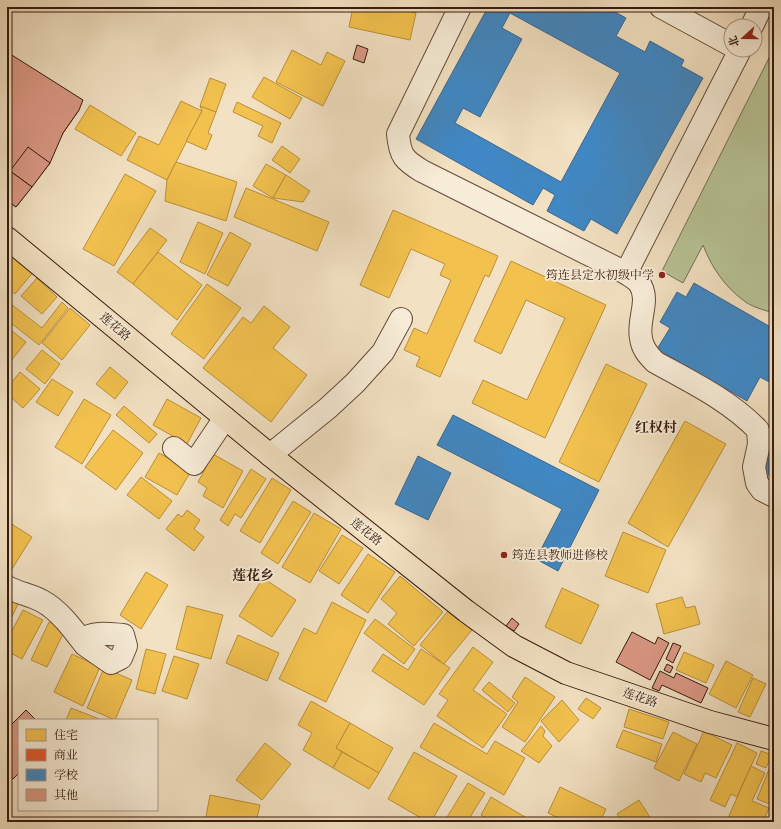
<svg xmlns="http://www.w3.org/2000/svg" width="781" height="829" font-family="'Libre Bodoni','Noto Serif SC',serif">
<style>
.green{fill:#b7c396;stroke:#766e52}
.homes{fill:#f2c14e;stroke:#ba8f3a}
.shops{fill:#e4572e;stroke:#b04524}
.schools{fill:#3f88c5;stroke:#3c678e;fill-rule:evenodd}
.building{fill:#db9885;stroke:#361a0d}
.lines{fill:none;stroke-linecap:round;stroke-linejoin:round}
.minor-casing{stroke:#654c3a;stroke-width:24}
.major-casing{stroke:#361a0d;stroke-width:24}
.minor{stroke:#f7ecd7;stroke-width:22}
.major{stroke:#f2e1c2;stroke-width:22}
.poi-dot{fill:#8f2418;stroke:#f7ecd7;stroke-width:1.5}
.labels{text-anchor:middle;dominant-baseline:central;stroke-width:4;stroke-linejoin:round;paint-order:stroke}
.poi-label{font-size:12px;fill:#361a0d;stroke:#f7ecd7;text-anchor:end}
.street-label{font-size:12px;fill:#361a0d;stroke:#f7ecd7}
.quarter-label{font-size:14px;font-weight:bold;fill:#361a0d;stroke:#f7ecd7}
</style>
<rect width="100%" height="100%" fill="#f2e1c2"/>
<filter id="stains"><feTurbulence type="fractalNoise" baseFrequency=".005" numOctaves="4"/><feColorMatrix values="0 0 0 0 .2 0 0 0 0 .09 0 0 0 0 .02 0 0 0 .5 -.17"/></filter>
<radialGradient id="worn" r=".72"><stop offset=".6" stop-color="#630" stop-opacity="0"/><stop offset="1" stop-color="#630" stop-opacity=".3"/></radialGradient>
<!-- green -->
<path class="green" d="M774 48V313C764 310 751 307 743 300 724 286 711 266 703 245L683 283 662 271Z"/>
<!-- homes -->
<g class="homes">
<polygon points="353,7 390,7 416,13 410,40 349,27"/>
<polygon points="292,50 321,65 327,52 345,61 323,106 276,82"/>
<polygon points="264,77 302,98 290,119 252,97"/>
<polygon points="210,78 226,84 216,112 200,106"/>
<polygon points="181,101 202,111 167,180 127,160 139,136 159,145"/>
<polygon points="237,102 281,123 272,143 258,136 263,126 233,112"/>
<polygon points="90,105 136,133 121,156 75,129"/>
<polygon points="200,106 216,112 208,133 212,135 206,150 186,141 202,111"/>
<polygon points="282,146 300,159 290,173 272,160"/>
<polygon points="176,162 237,182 226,221 165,201 167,180"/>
<polygon points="266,164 286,175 273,198 253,186"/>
<polygon points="125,174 156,191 114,266 83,249"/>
<polygon points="286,175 310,191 303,202 273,198"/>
<polygon points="246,188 329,222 317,251 234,217"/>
<polygon points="393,210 498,256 489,277 485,275 440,377 416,366 420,357 404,350 414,328 427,334 451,280 440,275 445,264 411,249 389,298 360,285"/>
<polygon points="198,222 223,233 205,274 180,262"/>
<polygon points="150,228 167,240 133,284 117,272"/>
<polygon points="230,232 251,244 228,286 207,275"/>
<polygon points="13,251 35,270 15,294 7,287 7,257"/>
<polygon points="158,252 202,285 177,320 133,284"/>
<polygon points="511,261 606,305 545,438 472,403 483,380 527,400 565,318 526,300 501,354 474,341"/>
<polygon points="37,278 57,297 42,314 21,296"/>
<polygon points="207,284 241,308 204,359 171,334"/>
<polygon points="7,301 42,328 62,302 68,308 39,345 7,320"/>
<polygon points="264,306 290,327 273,348 307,375 271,422 203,368 243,317 251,323"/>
<polygon points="70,308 90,325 62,360 42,343"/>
<polygon points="7,327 26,342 10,362 7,359"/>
<polygon points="42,350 60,364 45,384 26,369"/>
<polygon points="606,364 647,384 599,482 559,462"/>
<polygon points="110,367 128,382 115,399 96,384"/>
<polygon points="20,372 40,389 23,408 7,394 7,388"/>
<polygon points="52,379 73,392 58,416 36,402"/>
<polygon points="84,399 111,415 82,464 55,447"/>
<polygon points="167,399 201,418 187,444 153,425"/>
<polygon points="124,406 157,434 149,443 116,415"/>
<polygon points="685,421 726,444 668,547 628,523"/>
<polygon points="113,430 143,453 116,490 85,467"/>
<polygon points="159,453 191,471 177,495 145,477"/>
<polygon points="213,454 243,471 223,508 203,496 207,488 198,482"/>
<polygon points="251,469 266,479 241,518 235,514 228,526 220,520"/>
<polygon points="141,477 172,501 159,519 127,495"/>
<polygon points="272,478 291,490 260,543 240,531"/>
<polygon points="293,501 311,512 278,564 261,553"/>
<polygon points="187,510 200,520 194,529 204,537 194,551 166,529 178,514 182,517"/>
<polygon points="314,513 341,529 310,583 282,567"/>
<polygon points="7,521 32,537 7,577"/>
<polygon points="623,532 666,550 648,593 605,576"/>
<polygon points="342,535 363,548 339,584 319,571"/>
<polygon points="368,554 395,572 368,613 341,595"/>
<polygon points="146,572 168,585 141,629 120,615"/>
<polygon points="400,576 443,612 414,646 388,624 397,613 381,599"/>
<polygon points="263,578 296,600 272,637 239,616"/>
<polygon points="562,588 599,605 581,644 545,627"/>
<polygon points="682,597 686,608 695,606 700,624 664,634 656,604"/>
<polygon points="7,598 18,604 7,627"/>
<polygon points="332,602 366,620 326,702 279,679 304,628 316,634"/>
<polygon points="187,606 223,615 211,659 176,649"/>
<polygon points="23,610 43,620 22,659 7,651 7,640"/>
<polygon points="448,611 472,630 444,664 420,645"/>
<polygon points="375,619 415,649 404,664 364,633"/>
<polygon points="49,622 65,630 47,667 31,660"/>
<polygon points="238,635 279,653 267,681 226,663"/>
<polygon points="473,647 493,662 473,690 507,714 483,748 437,716 448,700 439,694"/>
<polygon points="146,649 166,654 155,694 136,689"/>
<polygon points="421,649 450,668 424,705 372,671 383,654 408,670"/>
<polygon points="684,652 714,665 706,683 676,670"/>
<polygon points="72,654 100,667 83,706 54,692"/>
<polygon points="174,656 199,664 187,699 162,691"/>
<polygon points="726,661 753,675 736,708 709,694"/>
<polygon points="104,668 132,680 115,720 87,708"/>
<polygon points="525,677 555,697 525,742 502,727 518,702 512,697"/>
<polygon points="753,678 766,684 750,717 738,712"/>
<polygon points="489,682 515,703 508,712 482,690"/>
<polygon points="586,698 601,708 593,719 578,709"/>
<polygon points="562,700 579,720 559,742 541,721"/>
<polygon points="311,701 350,723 336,748 342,752 333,768 303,750 312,733 298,725"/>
<polygon points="71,708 102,720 66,720"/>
<polygon points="629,709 669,722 663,739 624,727"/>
<polygon points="350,723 393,748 379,773 336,748"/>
<polygon points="434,723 487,754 495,741 525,758 504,795 420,747"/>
<polygon points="541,726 545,731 543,736 552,746 539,763 521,751"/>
<polygon points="623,730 662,744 656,762 616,747"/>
<polygon points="704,731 732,745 716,778 705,773 701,782 684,774"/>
<polygon points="673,732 697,744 679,781 654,768"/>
<polygon points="265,743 291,764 262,800 236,780"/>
<polygon points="737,743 757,753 737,797 731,794 725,807 710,800"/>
<polygon points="761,751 772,755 766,768 756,764"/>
<polygon points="342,752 379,773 369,789 333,768"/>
<polygon points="414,752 457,776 431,822 428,822 388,799"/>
<polygon points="774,757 774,806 757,799"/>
<polygon points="751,766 765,773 752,801 769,808 763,822 738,822 728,818"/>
<polygon points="468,783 485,793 467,822 444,822"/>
<polygon points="560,787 606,809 600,822 567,822 548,813"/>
<polygon points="210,795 260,805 256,822 205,822"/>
<polygon points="491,797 525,817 522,822 492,822 481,815"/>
<polygon points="639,800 653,822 622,822 617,814"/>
</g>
<!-- shops -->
<polygon class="shops" points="7,58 79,110 45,159 24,144 29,136 7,121"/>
<!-- schools -->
<g class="schools">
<path d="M488 7H606L626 18 616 36 645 52 650 41 684 60 681 66 703 78 617 234 591 219 584 231 547 211 555 195 543 188 533 205 416 139ZM510 13 620 73 561 182 455 123 463 108 480 117 522 39 502 28Z"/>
<polygon points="694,283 774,329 774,382 773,384 760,377 747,401 657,349 670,328 660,322 677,292 686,297"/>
<polygon points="453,415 599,490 558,571 536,559 562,509 437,445"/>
<polygon points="774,448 774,478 761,470"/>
<polygon points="418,456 451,473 428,520 395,504"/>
</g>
<!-- building -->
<g class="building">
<polygon points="357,45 368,49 364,63 353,59"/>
<polygon points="7,52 83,100 79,110 63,133 50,163 16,207 7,200"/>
<polygon points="28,147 50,163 32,187 10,171"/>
<polygon points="10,171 32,187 16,207 7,200 7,175"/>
<polygon points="512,618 519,624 514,631 506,626"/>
<polygon points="632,632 655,644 658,637 669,643 650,680 616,662"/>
<polygon points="673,643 681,646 673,663 666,659"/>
<polygon points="667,664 673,667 670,673 664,670"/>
<polygon points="660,671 674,678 676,673 708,688 701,703 662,685 659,691 652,688"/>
<polygon points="26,710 36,720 19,720 19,773 13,779 7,772 7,729"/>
</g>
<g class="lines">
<defs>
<g id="minor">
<path d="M460 7 398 134C400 156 404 160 422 171L626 273C630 276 636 279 639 283 651 299 637 320 641 338 642 348 648 355 655 362 691 382 729 400 758 430L759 444 754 467 757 483 762 490 774 496"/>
<polyline points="661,7 731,45"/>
<polyline points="752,26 761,7"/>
<polyline points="626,273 740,50"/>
<polyline points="174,448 194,464 225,418"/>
<polyline points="270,455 328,408 355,383 383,352 401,319"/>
<path d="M7 587C18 593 31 595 42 601 59 610 73 629 85 645L111 663 121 658 126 646 123 635C110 634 92 631 82 640"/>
</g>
<polyline id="major" points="7,238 270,455 466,611 514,646 566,673 710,722 774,739"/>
</defs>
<!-- minor casing -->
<use href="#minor" class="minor-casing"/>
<!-- major casing -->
<use href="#major" class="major-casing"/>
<!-- minor -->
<use href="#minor" class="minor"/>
<!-- major -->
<use href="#major" class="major"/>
</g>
<!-- markers -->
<g class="poi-dot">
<circle cx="662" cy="275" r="4"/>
<circle cx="504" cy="555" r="4"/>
</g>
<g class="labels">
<!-- poi labels -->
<g class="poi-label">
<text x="654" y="275">筠连县定水初级中学</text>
<text x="512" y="555" text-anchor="start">筠连县教师进修校</text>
</g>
<!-- street labels -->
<g class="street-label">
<text transform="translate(115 327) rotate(40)">莲花路</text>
<text transform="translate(366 532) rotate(39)">莲花路</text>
<text transform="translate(640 698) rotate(19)">莲花路</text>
</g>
<!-- quarter labels -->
<g class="quarter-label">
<text x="656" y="428">红权村</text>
<text x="253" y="576">莲花乡</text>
</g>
</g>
<!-- margin -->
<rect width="781" height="829" fill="none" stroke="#f2e1c2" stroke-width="24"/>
<rect x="8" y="8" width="765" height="813" fill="none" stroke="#361a0d" stroke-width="2"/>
<rect x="12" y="12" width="757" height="805" fill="none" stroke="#361a0d"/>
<!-- legend -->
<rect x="18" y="719" width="140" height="92" fill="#f7ecd7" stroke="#aa9886"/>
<rect x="26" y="729" width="20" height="12" fill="#f2c14e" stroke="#aa9886"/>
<text x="54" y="739" font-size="12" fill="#361a0d">住宅</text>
<rect x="26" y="749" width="20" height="12" fill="#e4572e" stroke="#aa9886"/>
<text x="54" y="759" font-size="12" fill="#361a0d">商业</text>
<rect x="26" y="769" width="20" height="12" fill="#3f88c5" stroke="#aa9886"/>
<text x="54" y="779" font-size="12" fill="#361a0d">学校</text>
<rect x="26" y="789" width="20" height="12" fill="#db9885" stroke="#aa9886"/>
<text x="54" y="799" font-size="12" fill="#361a0d">其他</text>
<!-- north arrow -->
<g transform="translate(743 38) rotate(249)"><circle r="19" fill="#f7ecd7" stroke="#aa9886"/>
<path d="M0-3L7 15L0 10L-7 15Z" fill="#8f2418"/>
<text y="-6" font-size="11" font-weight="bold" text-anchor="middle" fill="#361a0d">北</text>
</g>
<rect width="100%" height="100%" filter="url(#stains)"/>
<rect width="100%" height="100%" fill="url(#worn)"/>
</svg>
